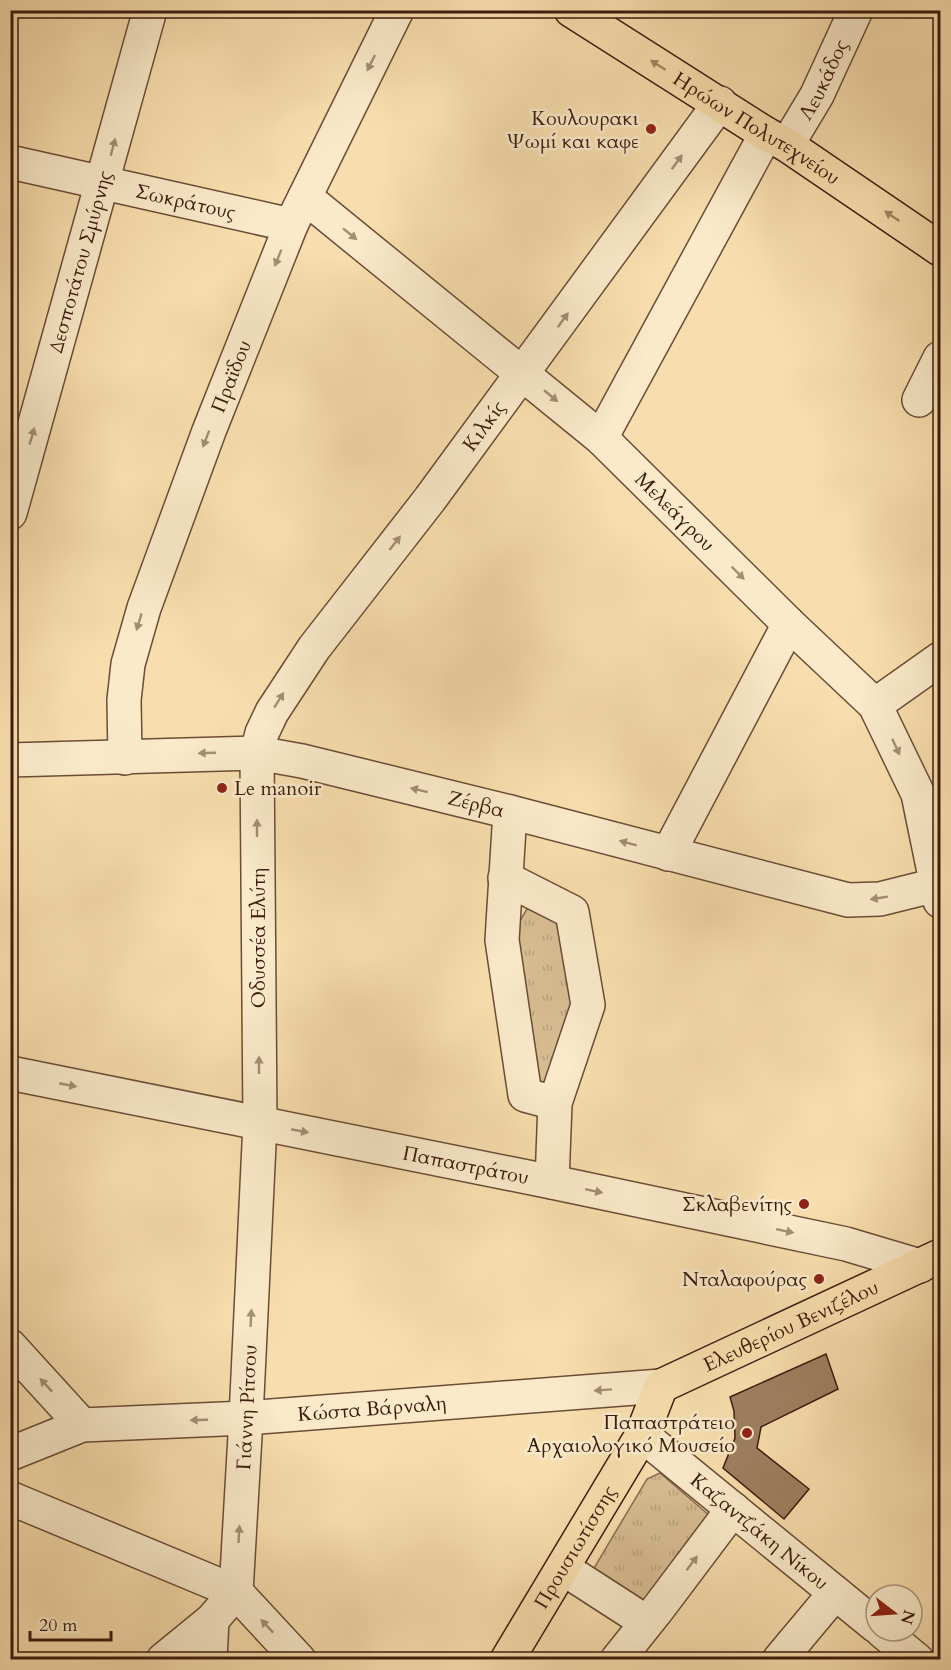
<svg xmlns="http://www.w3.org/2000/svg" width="951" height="1670" font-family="Cardo,serif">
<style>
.grass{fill:url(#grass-tufts);stroke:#8a6c50;stroke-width:1.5}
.building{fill:#9e8061;stroke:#3c1b0e;stroke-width:1.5}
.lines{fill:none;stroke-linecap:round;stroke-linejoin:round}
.minor-casing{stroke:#6b4c36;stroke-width:36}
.major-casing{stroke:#3c1b0e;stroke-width:36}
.minor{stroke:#faeaca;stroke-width:33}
.major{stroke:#f8deae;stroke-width:33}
.oneway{fill:#a48d75}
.oneway2{fill:#a38666}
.poi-dot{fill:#8f2418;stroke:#faeaca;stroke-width:2}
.labels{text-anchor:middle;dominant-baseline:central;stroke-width:5;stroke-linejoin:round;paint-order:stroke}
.street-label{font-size:20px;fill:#3c1b0e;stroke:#faeaca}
.poi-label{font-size:20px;fill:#3c1b0e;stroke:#faeaca;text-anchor:end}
</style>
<defs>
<pattern id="grass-tufts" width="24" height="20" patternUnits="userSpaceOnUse" patternTransform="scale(1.5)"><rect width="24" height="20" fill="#d8bd93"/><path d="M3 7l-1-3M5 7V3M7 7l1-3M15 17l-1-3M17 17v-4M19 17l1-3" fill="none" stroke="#baa27e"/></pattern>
</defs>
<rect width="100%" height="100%" fill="#f8deae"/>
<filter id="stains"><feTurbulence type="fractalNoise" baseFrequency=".00333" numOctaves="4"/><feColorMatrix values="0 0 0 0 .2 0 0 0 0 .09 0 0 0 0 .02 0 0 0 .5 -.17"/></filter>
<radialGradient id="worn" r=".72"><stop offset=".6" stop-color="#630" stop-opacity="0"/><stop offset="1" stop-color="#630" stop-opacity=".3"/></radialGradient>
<!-- grass -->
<g class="grass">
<polygon points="531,902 563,921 578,1002 546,1094 537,1092 514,931"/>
<polygon points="660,1473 717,1522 648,1619 587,1580 647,1479"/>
</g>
<!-- building -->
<polygon class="building" points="826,1354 838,1389 761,1427 757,1448 809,1489 784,1519 723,1468 735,1438 734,1411 730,1397"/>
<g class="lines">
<defs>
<g id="minor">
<path id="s1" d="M787 145 817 95 856 10"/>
<path id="s2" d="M10 162 291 225"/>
<path id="s3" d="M305 197 601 438 789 624 875 705 918 794 940 901"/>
<polyline points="919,400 940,358"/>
<polyline points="601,438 766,134"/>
<path id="s4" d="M10 513 150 10"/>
<polyline points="875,705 940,659"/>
<path id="s5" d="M125 758 124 700 128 664 144 608 209 431 291 225 397 10"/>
<path id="s6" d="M10 760 257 753 302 761 510 812 848 900 880 899 936 885"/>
<polyline points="510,812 502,940 525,1095 555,1103"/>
<polyline points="668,854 789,624"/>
<polyline points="505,878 572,912 588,1005 555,1103 552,1182"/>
<path id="s7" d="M10 1073 552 1182 846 1244 920 1266"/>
<polyline points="10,1346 82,1425"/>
<path id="s8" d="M642 1435 876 1626"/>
<path id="s9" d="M10 1454 82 1425 246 1418 661 1386"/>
<polyline points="10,1498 236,1592 299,1660"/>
<polyline points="578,1578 640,1618"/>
<polyline points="882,1631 917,1660"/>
<path id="s10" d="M163 1660 212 1620 236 1592 246 1418 260 1123 257 753 262 733 272 712 314 648 430 499 720 103"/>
<polyline points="210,1660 212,1620"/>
<polyline points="617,1660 657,1610 733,1509"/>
<polyline points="779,1660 835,1593"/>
</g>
<g id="major">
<path id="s11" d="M571 10 766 134 787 145 940 249"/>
<path id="s12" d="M507 1660 642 1435 661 1386 940 1256"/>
</g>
</defs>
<!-- minor casing -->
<use href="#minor" class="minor-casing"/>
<!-- major casing -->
<use href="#major" class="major-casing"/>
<!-- minor -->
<use href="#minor" class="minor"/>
<!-- major -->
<use href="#major" class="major"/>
</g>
<!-- one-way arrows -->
<defs><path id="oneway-solid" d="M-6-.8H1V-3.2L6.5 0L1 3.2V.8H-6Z" transform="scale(1.5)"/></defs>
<g class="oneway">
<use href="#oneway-solid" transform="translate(371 63) rotate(116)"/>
<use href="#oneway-solid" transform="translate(113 147) rotate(-75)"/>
<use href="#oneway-solid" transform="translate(677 162) rotate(-54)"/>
<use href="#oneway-solid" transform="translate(350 234) rotate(39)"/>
<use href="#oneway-solid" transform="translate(278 258) rotate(112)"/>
<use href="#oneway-solid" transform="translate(563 320) rotate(-54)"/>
<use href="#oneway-solid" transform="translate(551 396) rotate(40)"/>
<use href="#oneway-solid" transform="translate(32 436) rotate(-74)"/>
<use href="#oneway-solid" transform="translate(206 439) rotate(111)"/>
<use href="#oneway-solid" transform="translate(395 543) rotate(-52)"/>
<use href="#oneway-solid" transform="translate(738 573) rotate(45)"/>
<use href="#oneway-solid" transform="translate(139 622) rotate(107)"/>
<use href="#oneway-solid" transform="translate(279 700) rotate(-58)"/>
<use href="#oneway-solid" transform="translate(896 747) rotate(65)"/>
<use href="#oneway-solid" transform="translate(207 753) rotate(178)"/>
<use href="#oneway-solid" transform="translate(419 790) rotate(-166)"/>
<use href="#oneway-solid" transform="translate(257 828) rotate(-90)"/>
<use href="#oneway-solid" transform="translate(628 843) rotate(-165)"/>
<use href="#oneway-solid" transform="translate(879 898) rotate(171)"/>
<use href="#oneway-solid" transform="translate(259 1065) rotate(-90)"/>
<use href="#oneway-solid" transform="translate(68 1085) rotate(11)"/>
<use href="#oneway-solid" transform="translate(300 1131) rotate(11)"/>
<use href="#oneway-solid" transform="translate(594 1191) rotate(12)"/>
<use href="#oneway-solid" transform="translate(785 1231) rotate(12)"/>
<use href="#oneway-solid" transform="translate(251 1318) rotate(-87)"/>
<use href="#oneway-solid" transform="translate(46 1385) rotate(-133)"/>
<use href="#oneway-solid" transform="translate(603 1390) rotate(176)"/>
<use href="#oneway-solid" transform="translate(199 1420) rotate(178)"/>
<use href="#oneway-solid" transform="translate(239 1534) rotate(-87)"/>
<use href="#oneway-solid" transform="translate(692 1563) rotate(-53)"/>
<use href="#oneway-solid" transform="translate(267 1626) rotate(-133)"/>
</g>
<g class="oneway2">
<use href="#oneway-solid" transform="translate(658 65) rotate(-148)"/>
<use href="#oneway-solid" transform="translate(892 216) rotate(-146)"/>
</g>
<!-- markers -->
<g class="poi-dot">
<circle cx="651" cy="129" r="6"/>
<circle cx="222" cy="788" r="6"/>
<circle cx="804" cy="1204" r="6"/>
<circle cx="819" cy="1279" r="6"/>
<circle cx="747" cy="1433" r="6"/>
</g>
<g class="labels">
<!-- street labels -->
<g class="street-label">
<text stroke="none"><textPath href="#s1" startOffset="75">Λευκάδος</textPath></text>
<text stroke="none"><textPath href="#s11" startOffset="220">Ηρώων Πολυτεχνείου</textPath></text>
<text stroke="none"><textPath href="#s2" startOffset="180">Σωκράτους</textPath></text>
<text stroke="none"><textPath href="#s4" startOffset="261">Δεσποτάτου Σμύρνης</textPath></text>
<text stroke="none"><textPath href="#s5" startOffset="400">Πραϊδου</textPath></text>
<text stroke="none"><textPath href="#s10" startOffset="1340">Κιλκίς</textPath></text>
<text stroke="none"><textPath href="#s3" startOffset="486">Μελεάγρου</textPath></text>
<text stroke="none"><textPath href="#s6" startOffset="472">Ζέρβα</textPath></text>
<text transform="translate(258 938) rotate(-90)">Οδυσσέα Ελύτη</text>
<text stroke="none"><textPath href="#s7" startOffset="465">Παπαστράτου</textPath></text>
<text stroke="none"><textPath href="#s12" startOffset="458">Ελευθερίου Βενιζέλου</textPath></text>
<text stroke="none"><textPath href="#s10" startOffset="285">Γιάννη Ρίτσου</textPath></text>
<text stroke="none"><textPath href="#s9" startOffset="368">Κώστα Βάρναλη</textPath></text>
<text stroke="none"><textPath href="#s8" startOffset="152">Καζαντζάκη Νίκου</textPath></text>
<text stroke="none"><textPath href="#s12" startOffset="132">Προυσιωτίσσης</textPath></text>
</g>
<!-- poi labels -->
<g class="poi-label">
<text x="639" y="118">Κουλουρακι<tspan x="639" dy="23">Ψωμί και καφε</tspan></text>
<text x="234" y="788" text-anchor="start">Le manoir</text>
<text x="792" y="1204">Σκλαβενίτης</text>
<text x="807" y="1279">Νταλαφούρας</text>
<text x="735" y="1422">Παπαστράτειο<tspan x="735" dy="23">Αρχαιολογικό Μουσείο</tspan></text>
</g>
</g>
<!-- margin -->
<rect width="951" height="1670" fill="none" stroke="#f8deae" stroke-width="36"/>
<rect x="12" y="12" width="927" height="1646" fill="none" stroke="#3c1b0e" stroke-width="3"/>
<rect x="18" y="18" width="915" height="1634" fill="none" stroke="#3c1b0e" stroke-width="1.5"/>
<!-- north arrow -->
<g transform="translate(894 1613) rotate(107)"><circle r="28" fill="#faeaca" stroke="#ae977f" stroke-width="1.5"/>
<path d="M0-4.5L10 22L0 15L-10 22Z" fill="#8f2418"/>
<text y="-9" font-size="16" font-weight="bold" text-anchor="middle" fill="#3c1b0e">N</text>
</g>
<!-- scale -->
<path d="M30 1631v9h81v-9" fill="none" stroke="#3c1b0e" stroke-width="3"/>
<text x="39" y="1631" font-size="18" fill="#3c1b0e" stroke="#faeaca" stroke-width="4.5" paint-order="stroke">20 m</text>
<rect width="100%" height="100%" filter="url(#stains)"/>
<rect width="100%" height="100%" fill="url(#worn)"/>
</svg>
